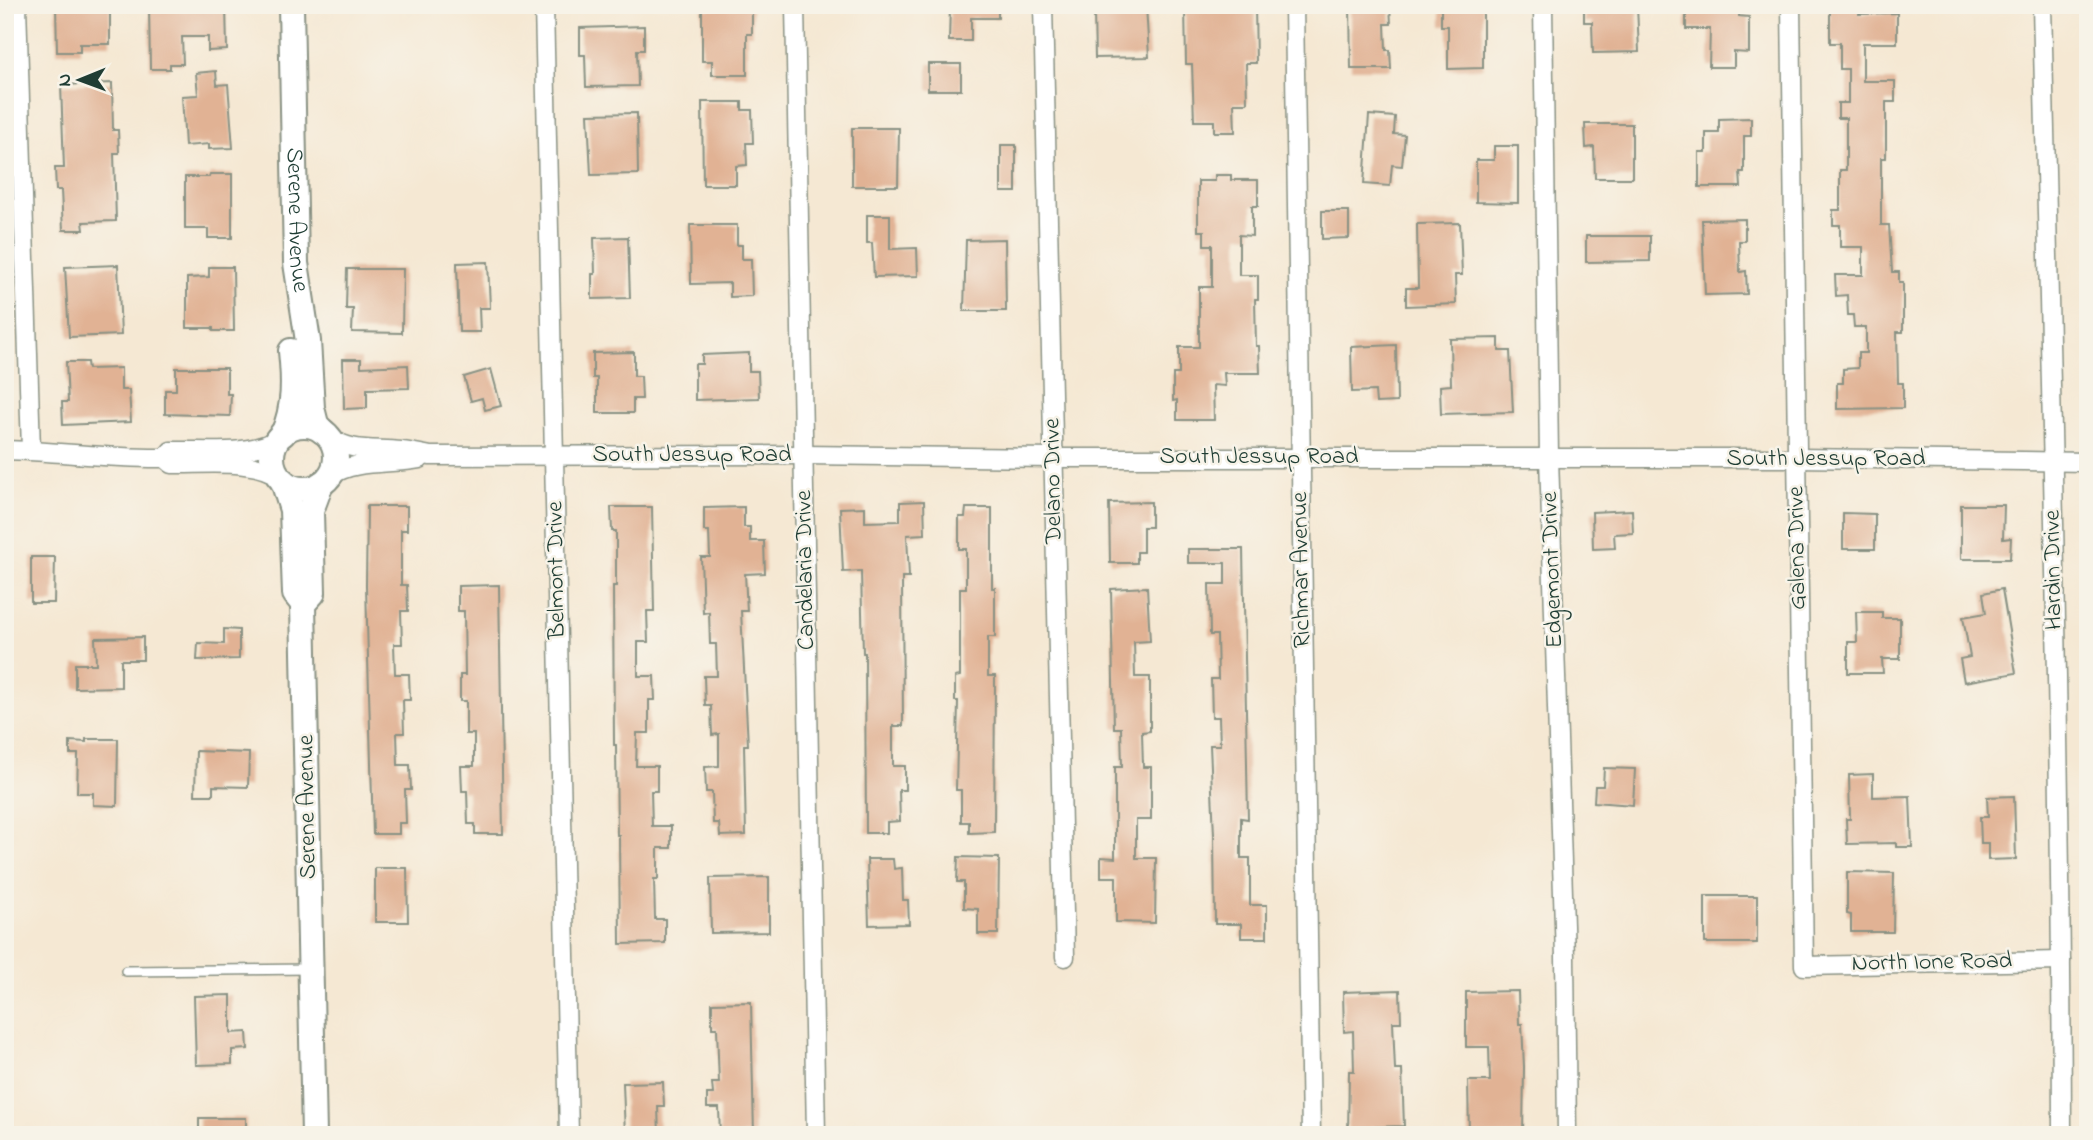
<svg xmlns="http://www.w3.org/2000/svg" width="2093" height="1140" font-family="'Indie Flower',sans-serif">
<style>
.building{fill:#e1b294}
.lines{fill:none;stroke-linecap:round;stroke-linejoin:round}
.lane-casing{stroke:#8a9284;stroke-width:12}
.street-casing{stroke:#8a9284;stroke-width:21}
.secondary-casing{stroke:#8a9284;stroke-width:28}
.lane{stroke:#fff;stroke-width:9}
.street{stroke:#fff;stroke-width:18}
.secondary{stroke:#fff;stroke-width:24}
.labels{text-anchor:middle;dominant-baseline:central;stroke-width:5;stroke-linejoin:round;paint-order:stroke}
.street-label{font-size:24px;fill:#1f3d34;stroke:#f7f3e8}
</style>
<rect width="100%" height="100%" fill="#f7f3e8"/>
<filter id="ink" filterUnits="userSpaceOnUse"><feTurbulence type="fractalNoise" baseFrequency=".0143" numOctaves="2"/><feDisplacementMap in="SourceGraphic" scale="14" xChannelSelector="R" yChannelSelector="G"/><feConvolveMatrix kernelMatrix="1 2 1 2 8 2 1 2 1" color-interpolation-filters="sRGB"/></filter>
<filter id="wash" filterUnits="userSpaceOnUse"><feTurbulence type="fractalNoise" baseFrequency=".00686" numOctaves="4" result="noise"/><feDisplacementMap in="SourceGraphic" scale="28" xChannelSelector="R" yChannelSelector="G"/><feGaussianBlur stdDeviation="1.57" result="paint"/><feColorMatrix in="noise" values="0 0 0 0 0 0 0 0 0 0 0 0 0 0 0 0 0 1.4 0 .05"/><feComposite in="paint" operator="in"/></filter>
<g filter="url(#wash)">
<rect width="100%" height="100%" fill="#f5e8d3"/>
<g id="blocks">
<!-- building -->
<g class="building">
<polygon points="56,5 110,5 110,44 80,44 80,52 57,52"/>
<polygon points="149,5 226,5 227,50 208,51 208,37 182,37 183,64 170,64 170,69 150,69"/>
<polygon points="717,5 752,5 752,34 747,34 747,75 712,75 712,61 702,61 702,9 717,9"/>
<polygon points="950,5 998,5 998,18 971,18 971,41 949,41"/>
<polygon points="1101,5 1146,5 1149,57 1095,58 1094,12 1101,12"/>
<polygon points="1185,5 1255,5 1256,63 1246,63 1247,103 1234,103 1235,132 1214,132 1214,121 1194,121 1192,64 1186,64"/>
<polygon points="1350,5 1390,5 1391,24 1385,24 1386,50 1390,50 1391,69 1351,69"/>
<polygon points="1441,5 1483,5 1483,68 1448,69 1448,26 1441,26"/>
<polygon points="1605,5 1637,5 1639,52 1593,53 1592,22 1584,22 1584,6"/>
<polygon points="1686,5 1739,5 1739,16 1749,17 1749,53 1734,52 1734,67 1709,67 1710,29 1686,29"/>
<polygon points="1830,5 1859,5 1859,14 1897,13 1897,43 1863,43 1863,81 1895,81 1895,102 1886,102 1886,158 1881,158 1881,225 1889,225 1892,272 1899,272 1899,283 1903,283 1903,332 1897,332 1898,383 1903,383 1903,408 1837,409 1837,383 1843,383 1843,369 1858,368 1858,353 1866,353 1866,327 1854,327 1853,315 1848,315 1847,295 1836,296 1835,275 1863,275 1863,247 1840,247 1840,225 1833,225 1833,210 1840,210 1840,170 1846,170 1846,118 1838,118 1838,103 1848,103 1848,69 1840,69 1840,43 1830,43"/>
<polygon points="644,26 644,50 637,50 638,86 586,87 585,55 580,55 580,28"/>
<rect x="928" y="64" width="33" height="26"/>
<polygon points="216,71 217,85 228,84 233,148 209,149 209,144 185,146 182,96 198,95 196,73"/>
<polygon points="112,83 113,130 118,130 119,153 114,153 116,221 83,222 84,230 63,230 61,190 56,190 55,168 64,168 61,85"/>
<polygon points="702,102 742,102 742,110 752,110 753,143 746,143 747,165 736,166 736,185 703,185"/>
<polygon points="637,113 638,174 591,175 588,114"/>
<polygon points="1369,115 1395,117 1394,134 1405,135 1402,166 1392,165 1390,186 1364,184"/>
<polygon points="1751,118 1751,136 1744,136 1744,172 1740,172 1741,187 1699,187 1699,152 1706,152 1706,133 1719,133 1719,119"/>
<polygon points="1585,124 1632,124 1632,178 1595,178 1594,147 1586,148"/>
<polygon points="852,128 899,128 898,186 852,186"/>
<rect x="1001" y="145" width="15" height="47"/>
<polygon points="1494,146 1518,146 1518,203 1476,202 1476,160 1494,160"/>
<polygon points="210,174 232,174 232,238 208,238 208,229 185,229 185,177 209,177"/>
<polygon points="1215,175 1231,175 1231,180 1258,180 1258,206 1252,206 1252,236 1239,235 1239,275 1258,275 1258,299 1255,299 1256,346 1259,346 1260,373 1224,373 1225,386 1213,385 1214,420 1177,420 1177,400 1173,401 1173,374 1179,374 1179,347 1199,347 1199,287 1212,287 1212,245 1204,245 1204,231 1198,231 1198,181 1215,181"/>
<polygon points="1322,211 1349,211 1349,238 1322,239"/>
<polygon points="867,215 890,215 890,249 917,248 918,276 874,277 872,243 867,243"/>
<polygon points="1745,219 1745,241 1739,241 1740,272 1746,271 1747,294 1705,295 1702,220"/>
<polygon points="1460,223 1462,275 1455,275 1456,304 1406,306 1406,288 1418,288 1417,224"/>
<polygon points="690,225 737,225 737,245 742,245 742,259 751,259 752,296 730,297 730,283 691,284"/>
<polygon points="1586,236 1650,236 1650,261 1586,262"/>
<polygon points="628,237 630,298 592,299 592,274 595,274 594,238"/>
<polygon points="1005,239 1006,311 964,311 966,240"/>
<polygon points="488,262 490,308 479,308 480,332 459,332 457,263"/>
<polygon points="118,265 121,335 69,337 65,267"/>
<polygon points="209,267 233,267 234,331 213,331 213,328 187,328 187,278 209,277"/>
<polygon points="347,269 403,269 402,333 352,332 353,309 346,309"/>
<polygon points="1499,338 1499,351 1510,351 1513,412 1441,414 1440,386 1451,385 1450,339"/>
<polygon points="1396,345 1397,402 1376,403 1375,391 1352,392 1351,347"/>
<polygon points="634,352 634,376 641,376 642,399 633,399 633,413 597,413 597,378 593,378 593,353"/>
<polygon points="749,353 749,371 758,371 759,398 695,400 695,364 702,364 702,355"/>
<polygon points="343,359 361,359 361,367 408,365 409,388 367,389 367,408 344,409"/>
<polygon points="66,362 87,362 88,369 121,368 121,390 129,390 131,422 63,425 62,402 68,402"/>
<polygon points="176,368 227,368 227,394 231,394 230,416 165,414 165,390 176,390"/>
<polygon points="491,369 501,406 485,410 482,398 471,401 464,377"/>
<polygon points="924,501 925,534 907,535 909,577 902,577 903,726 893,726 893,766 905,766 905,790 899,790 900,821 887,822 887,833 866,833 865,653 863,653 861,571 843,572 840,508 865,507 865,522 900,521 900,502"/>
<polygon points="1151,502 1151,527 1143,527 1143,552 1137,552 1137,563 1110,563 1109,503"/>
<polygon points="1961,505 2004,505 2003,539 2011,538 2010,559 1961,559"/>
<polygon points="367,506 407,506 407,530 401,530 401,585 407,585 408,611 401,611 402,644 394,644 395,674 409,674 410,700 403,700 404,733 397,733 398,765 410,765 411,790 405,790 406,823 399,823 399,834 373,834 366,586"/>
<polygon points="611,507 652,507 654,611 647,611 648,642 638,642 638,676 654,676 655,700 649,700 649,733 637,733 636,766 657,766 657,791 651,791 652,826 671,826 671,848 658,848 658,879 654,879 655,919 665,919 665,943 620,944 619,835 617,835 616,745 614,745 613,586 616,586 616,531 612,531"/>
<polygon points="744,507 744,527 750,527 750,541 764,541 765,573 745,574 747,611 741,611 748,745 744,745 746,835 720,836 719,823 713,823 712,792 706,792 705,767 719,766 719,734 712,735 711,706 705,706 704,676 717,676 716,644 710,644 709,612 703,613 701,557 710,557 709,531 704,531 704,508"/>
<polygon points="966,508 992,508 992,588 995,588 995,637 988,637 988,676 995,676 994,832 969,833 969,822 961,822 961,790 956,790 958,701 955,701 955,677 960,676 960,588 966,588 966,549 959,549 959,517 965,517"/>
<polygon points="1632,510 1633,533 1614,534 1615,548 1593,549 1592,512"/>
<polygon points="1843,513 1875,514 1875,549 1843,549"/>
<polygon points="1188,549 1243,549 1248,819 1241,818 1241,858 1250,858 1250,905 1267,905 1267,938 1241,938 1241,924 1215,924 1214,835 1210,745 1220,745 1219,717 1212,717 1211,679 1218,679 1217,635 1210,635 1209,584 1225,584 1225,563 1188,563"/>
<polygon points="31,557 55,557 54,603 31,603"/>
<polygon points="499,585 503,834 475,834 475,824 468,824 467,791 462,791 461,766 474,766 474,734 466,734 466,701 460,701 460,675 465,675 464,611 458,611 458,586"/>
<polygon points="1147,587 1150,641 1134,642 1135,677 1150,677 1150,731 1142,732 1143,767 1151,767 1151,820 1136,820 1136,858 1156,858 1155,923 1116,922 1116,877 1101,877 1101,857 1115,858 1115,767 1122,767 1121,728 1114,728 1111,589"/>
<polygon points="2002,589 2016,673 1964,682 1960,659 1970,657 1963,617 1986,613 1983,593"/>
<polygon points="1856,612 1882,612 1882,618 1900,618 1900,659 1882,659 1883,673 1848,673 1848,642 1857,642"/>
<polygon points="224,629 239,630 239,659 197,660 198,643 224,644"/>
<polygon points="143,637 143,660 121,660 121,687 75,688 75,664 96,664 95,638"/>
<polygon points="86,739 118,739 117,806 93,805 93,793 77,793 78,754 70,754 70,741 86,742"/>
<polygon points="196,751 249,753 248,787 213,786 213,795 195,795"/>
<polygon points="1604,768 1635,769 1633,805 1594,802 1595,786 1603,786"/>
<polygon points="1873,774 1873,797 1910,796 1912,847 1896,847 1896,843 1847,844 1846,819 1850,819 1849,775"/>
<polygon points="2014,796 2016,859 1988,860 1988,843 1981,843 1980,817 1988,817 1987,797"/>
<polygon points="958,857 999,858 998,934 978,934 978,909 964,908 964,882 957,882"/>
<polygon points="867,859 893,859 894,869 902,868 903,900 908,900 909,924 869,925"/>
<polygon points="375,868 407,868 408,922 375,922"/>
<polygon points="1847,872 1894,873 1893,932 1851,932 1851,915 1847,914"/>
<polygon points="769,877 769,932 711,933 710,878"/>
<rect x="1705" y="896" width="52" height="47"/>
<polygon points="1400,990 1401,1022 1393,1022 1395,1070 1402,1070 1404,1126 1370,1127 1370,1135 1348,1135 1349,1071 1354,1071 1353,1031 1344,1032 1343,992"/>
<polygon points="1518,991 1519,1024 1522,1024 1524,1067 1523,1135 1469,1135 1468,1081 1490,1081 1489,1047 1466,1047 1466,992"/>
<polygon points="231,995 231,1033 247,1032 248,1049 232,1050 232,1064 196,1065 194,996"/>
<polygon points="751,1002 754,1135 720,1135 719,1108 707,1108 707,1094 713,1094 712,1083 719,1083 717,1028 712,1028 712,1003"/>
<polygon points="663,1082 664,1106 658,1106 659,1135 625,1135 623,1083"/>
<rect x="199" y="1118" width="47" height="17"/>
</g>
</g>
</g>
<g filter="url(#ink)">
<use href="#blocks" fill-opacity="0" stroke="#8a9284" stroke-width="2"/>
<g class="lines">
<defs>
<polyline id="lane" points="126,971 309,969"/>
<g id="street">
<polyline points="17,5 31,450"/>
<polyline points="544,5 569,1135"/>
<polyline points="795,5 816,1135"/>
<polyline points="1043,5 1065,957"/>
<polyline points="1294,5 1311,1135"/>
<polyline points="1543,5 1549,457 1565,957 1567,1135"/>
<polyline points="1791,5 1804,966 2061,961"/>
<path d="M2042 5C2051 382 2061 758 2062 1135"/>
<path d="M329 437C351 453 376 448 401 451 411 452 420 454 430 456L803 455 1054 458H1797L2088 462"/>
<path d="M5 450C58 451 111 459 165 458L172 464C203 465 254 458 279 477"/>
<path d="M165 458 171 451C204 450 251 456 278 439"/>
<path d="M330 476C355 459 390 465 420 459"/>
</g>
<g id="secondary">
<path id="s1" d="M291 5 296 263 308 341 312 408 316 424 322 431"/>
<circle cx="304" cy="457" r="32"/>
<path d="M283 434C295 407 294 380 291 351"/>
<polyline points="283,481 292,510 295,594 303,604"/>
<polyline points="314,1135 303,604 313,593 311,511 321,484"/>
</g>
</defs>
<!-- lane casing -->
<use href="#lane" class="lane-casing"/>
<!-- street casing -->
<use href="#street" class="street-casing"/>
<!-- secondary casing -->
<use href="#secondary" class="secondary-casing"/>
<!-- lane -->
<use href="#lane" class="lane"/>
<!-- street -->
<use href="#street" class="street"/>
<!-- secondary -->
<use href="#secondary" class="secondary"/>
</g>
</g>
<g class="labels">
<!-- street labels -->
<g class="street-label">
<text stroke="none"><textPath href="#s1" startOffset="215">Serene Avenue</textPath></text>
<text x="692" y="455">South Jessup Road</text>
<text x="1259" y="457">South Jessup Road</text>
<text x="1826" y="459">South Jessup Road</text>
<text transform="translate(1054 481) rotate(-91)">Delano Drive</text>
<text transform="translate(1798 548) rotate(-91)">Galena Drive</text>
<text transform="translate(557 570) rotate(-91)">Belmont Drive</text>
<text transform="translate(806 570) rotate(-91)">Candelaria Drive</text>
<text transform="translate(1302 570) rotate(-91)">Richmar Avenue</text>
<text transform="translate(1553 570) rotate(-92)">Edgemont Drive</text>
<text transform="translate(2054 570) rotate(-91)">Hardin Drive</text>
<text transform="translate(308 807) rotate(-91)">Serene Avenue</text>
<text transform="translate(1932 963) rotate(-1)">North Ione Road</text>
</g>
</g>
<!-- margin -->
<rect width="2093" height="1140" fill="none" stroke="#f7f3e8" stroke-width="28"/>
<!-- north arrow -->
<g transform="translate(80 80) rotate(269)" stroke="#f7f3e8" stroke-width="5" paint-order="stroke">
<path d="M0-5L12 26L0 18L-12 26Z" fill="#1f3d34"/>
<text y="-10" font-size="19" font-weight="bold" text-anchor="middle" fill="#1f3d34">N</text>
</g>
</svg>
